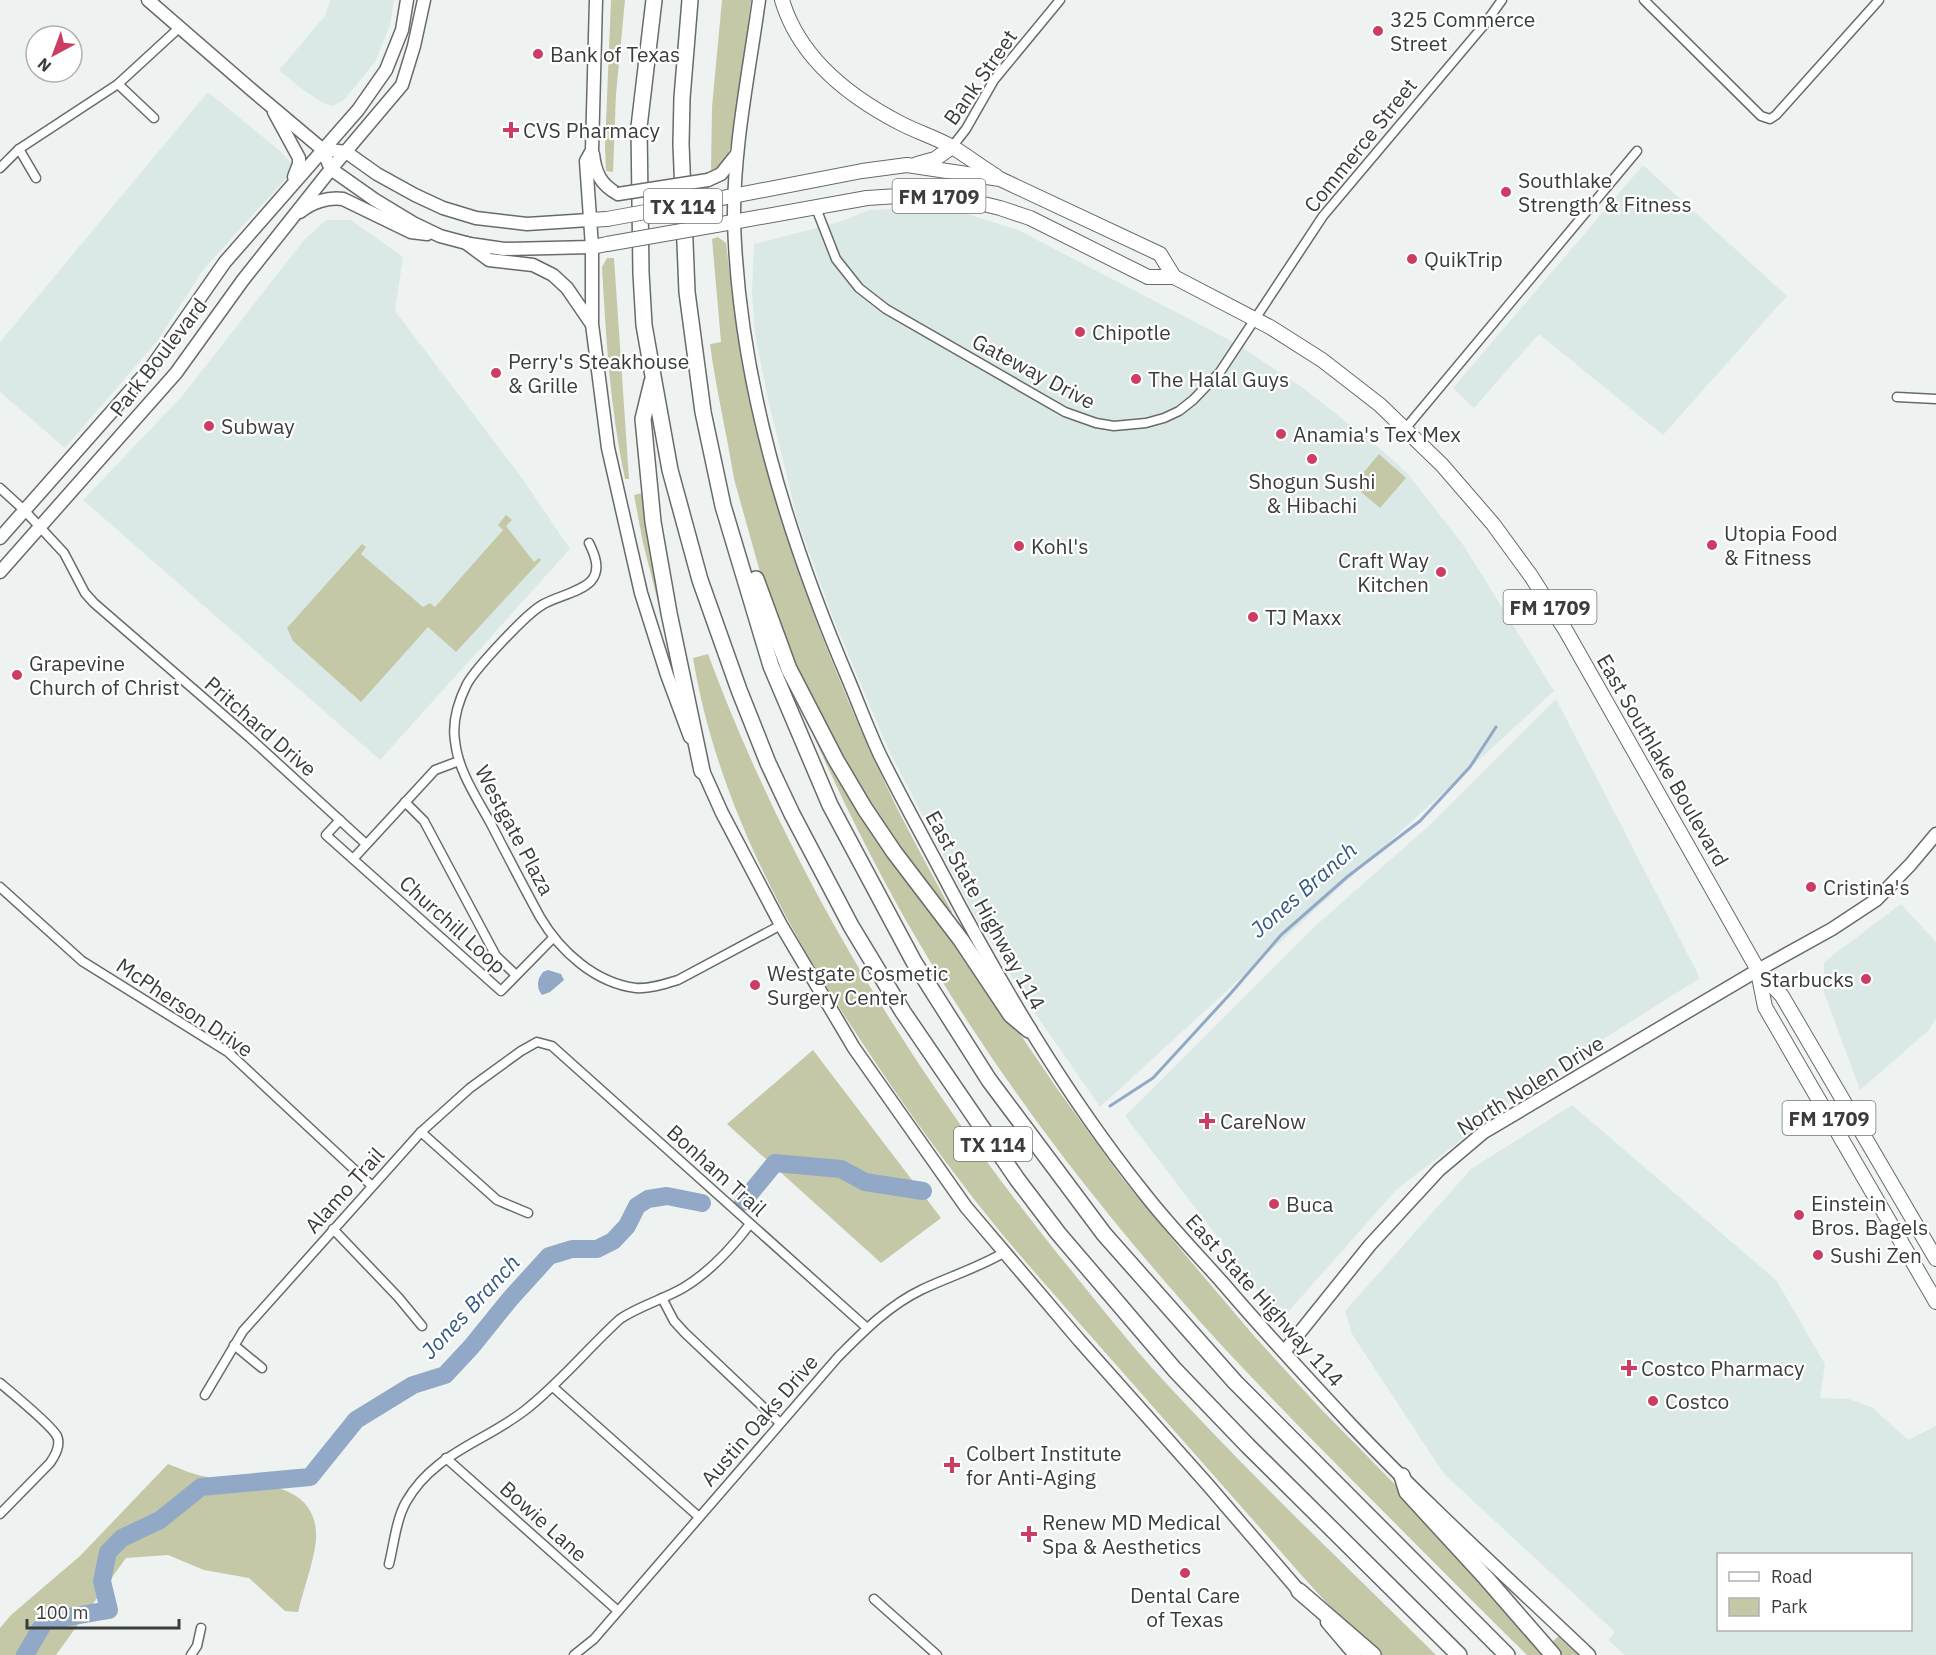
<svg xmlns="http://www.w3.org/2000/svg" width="1936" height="1655" font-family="'IBM Plex Sans',sans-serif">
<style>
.built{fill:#dbe9e6;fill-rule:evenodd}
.green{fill:#c4c8a7}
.water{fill:#91a9c6}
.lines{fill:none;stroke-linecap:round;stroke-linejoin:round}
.stream{stroke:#91a9c6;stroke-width:3}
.river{stroke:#91a9c6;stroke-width:18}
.street-casing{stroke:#676b6a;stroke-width:11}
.secondary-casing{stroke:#676b6a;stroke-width:15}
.primary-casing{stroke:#676b6a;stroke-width:16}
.highway-casing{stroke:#676b6a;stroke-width:18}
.street{stroke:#fff;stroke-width:8}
.secondary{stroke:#fff;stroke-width:12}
.primary{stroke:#fff;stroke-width:14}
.highway{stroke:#fff;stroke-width:15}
.secondary-bridge-casing{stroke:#676b6a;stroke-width:15;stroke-linecap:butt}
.primary-bridge-casing{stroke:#676b6a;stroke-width:16;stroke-linecap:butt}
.secondary-bridge{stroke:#fff;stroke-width:12}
.primary-bridge{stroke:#fff;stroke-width:14}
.poi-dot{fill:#cb3d63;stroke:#fff;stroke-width:2}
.labels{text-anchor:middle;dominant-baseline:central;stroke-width:4.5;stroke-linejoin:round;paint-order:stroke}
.shield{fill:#fff;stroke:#767777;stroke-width:1.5}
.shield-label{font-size:20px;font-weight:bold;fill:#3b3d3d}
.poi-label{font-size:21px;fill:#3b3d3d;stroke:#fff;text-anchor:start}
.street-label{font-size:21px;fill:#3b3d3d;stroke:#fff}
.water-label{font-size:22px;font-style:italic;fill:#355a83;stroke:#fff}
</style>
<rect width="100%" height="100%" fill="#eef3f2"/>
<!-- built -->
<g class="built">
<polygon points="330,0 394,0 390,25 375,62 344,100 333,106 323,103 298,86 279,70 325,16"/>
<polygon points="208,92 279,150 292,164 290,174 203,270 158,340 65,448 0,392 0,342"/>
<polygon points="1643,165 1787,296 1663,435 1539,334 1474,408 1453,388"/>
<polygon points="926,208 955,210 1018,230 1199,324 1235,343 1302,387 1384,452 1407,473 1464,546 1554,691 1100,1107 1028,1003 971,909 888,749 833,618 798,522 767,395 755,334 752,292 754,244 839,222 870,210"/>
<polygon points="326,220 351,220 403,257 395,311 522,478 570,549 380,760 83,500 183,395 304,240"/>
<polygon points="1556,699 1700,978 1548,1074 1397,1189 1281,1320 1125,1116 1314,927 1432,823"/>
<polygon points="1901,904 1936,942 1936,1018 1929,1030 1860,1090 1824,992 1824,962"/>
<path d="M1572 1105 1776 1280 1825 1364 1820 1398 1849 1399 1873 1408 1908 1440 1936 1426V1655H1625L1608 1640 1615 1632 1444 1474 1352 1334 1345 1311 1471 1169ZM1718 1554H1910V1630H1718Z"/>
</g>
<!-- green -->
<g class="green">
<polygon points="611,0 625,0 616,94 613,172 606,171 605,147"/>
<polygon points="722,0 751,0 735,133 726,160 719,168 711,170 712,107"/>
<path d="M718 237 726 243C733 300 740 357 753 413 784 548 835 679 895 804 913 840 933 876 952 912L948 914 896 844 859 788 793 661 767 597 734 479C727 434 716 390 710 344L721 342 712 239Z"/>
<path d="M607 258H614L629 479H625C610 409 606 338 602 267Z"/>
<polygon points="1379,454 1406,478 1380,508 1353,485"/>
<polygon points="642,493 649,534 669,621 663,622 643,543 634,495"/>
<polygon points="506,515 512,520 506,526 534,562 539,558 541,560 456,652 428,627 361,702 293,641 287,628 362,544 366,547 361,554 423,607 430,603 435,607 503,530 498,525"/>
<path d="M708 654C789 872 912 1072 1057 1253 1089 1292 1120 1332 1153 1369 1243 1468 1341 1561 1436 1655H1378C1339 1618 1304 1578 1269 1538 1231 1495 1193 1452 1155 1409 1101 1347 1045 1286 993 1223 940 1157 892 1089 846 1018 775 907 715 789 693 658Z"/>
<path d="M818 735 1058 1090 1122 1178 1193 1264 1255 1337 1320 1408 1420 1510 1549 1655H1527C1467 1596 1408 1536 1348 1476 1289 1416 1229 1356 1174 1292 1079 1183 991 1066 918 941 879 875 845 806 814 737Z"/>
<polygon points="813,1050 941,1218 881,1263 727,1124"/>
<path d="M168 1464C181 1469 194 1475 207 1477 251 1485 319 1478 316 1540 314 1561 303 1591 298 1612L285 1611 249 1578 204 1570 168 1555 126 1558 56 1655H0V1628L11 1615 80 1556Z"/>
<polygon points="1560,1635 1581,1655 1562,1655 1551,1643"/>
</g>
<!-- water -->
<path class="water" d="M548 970 561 974 564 980 550 992 542 995C536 988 537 979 543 972Z"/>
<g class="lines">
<!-- stream -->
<polyline class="stream" points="1110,1106 1153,1078 1231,993 1281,935 1347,877 1420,821 1470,767 1496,727"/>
<!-- river -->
<g class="river">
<polyline points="743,1202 775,1163 841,1169 865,1182 923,1191"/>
<polyline points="25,1655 45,1621 109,1610 102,1581 108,1552 122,1538 160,1520 201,1487 310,1477 356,1420 413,1385 445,1375 472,1346 510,1299 549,1256 572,1249 597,1249 613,1241 627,1226 637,1206 648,1199 667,1196 702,1203"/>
</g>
<defs>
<g id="street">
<polyline points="1644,0 1761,116 1770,119 1776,115 1879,0"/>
<polyline points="118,84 154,118"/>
<polyline points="952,147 966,129 994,80 1060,0"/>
<polyline points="19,149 36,178"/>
<polyline points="0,168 19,149 118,84 179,28"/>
<polyline points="816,208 836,259 859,288 886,309 1065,412 1096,423 1114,426 1146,423 1164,418 1179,411 1193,400 1220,372 1323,216 1484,25 1502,0"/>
<polyline points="1897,397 1936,399"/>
<polyline points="1405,429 1637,151"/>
<polyline points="0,488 24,510 64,553 85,593 94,603 250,738 366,844"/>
<path d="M589 543C595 555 601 570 591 581 581 592 555 597 542 605 525 615 476 668 467 684 458 702 452 722 455 741 458 771 477 798 491 824 507 855 523 886 540 917 560 951 595 983 636 988 650 989 665 984 678 980L781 925"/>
<polyline points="405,802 424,821 496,956 516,975"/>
<polyline points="340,820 326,835 501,991 553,938"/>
<polyline points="353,859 435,770 459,761"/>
<polyline points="0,887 82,961 228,1052 372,1186"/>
<polyline points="421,1132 497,1200 528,1213"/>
<polyline points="333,1229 398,1297 422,1326"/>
<polyline points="662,1298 674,1321 685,1333 780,1423"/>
<polyline points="234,1345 262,1368"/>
<path d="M0 1383C12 1393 51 1425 57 1436 61 1445 55 1456 50 1463L0 1514"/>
<polyline points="553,1387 699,1517"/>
<polyline points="205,1395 243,1331 421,1132 470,1088 521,1051 537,1042 552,1046 867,1328"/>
<polyline points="446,1458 618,1611"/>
<path d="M389 1564C394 1544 396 1520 406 1502 433 1454 482 1443 524 1411 559 1384 587 1349 620 1319 639 1306 662 1300 683 1288 710 1272 731 1249 750 1224"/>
<polyline points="874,1599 937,1655"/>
<polyline points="191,1655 197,1646 201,1628"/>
<path d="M574 1655 594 1639 838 1357C863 1332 888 1306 921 1290 948 1277 978 1268 1005 1252"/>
</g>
<g id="secondary">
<polyline points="148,0 253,91 322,149 331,169 375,200 413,223 440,236 470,244 504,249 592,247"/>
<polyline points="596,0 592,150 586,161 592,247 592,324 608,448 641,593 667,675 690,737"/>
<path d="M759 0C749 73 733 148 734 222 739 381 787 536 849 681 859 705 868 729 879 753 899 794 921 833 942 873 1001 985 1065 1094 1144 1193 1168 1224 1195 1252 1221 1281 1263 1330 1307 1378 1351 1425 1427 1505 1509 1579 1589 1655"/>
<polyline points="274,112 299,158 299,164 294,177"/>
<polyline points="322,149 346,152 377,174 415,195 443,208 476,218 527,224 589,220"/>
<path d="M593 154C595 173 601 185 618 194"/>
<polyline points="708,180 721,174 737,154"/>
<path d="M300 212C312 202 328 197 343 199L411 232 427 234"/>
<polyline points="466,243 489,260 533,265 553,275 567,288 591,323"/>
<polyline points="0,538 153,365 225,262 358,110 386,70 402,30 407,0"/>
<polyline points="0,572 176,373 243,280 331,169 402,85 414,46 424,0"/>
<polyline points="700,764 722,813 781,925 854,1048 966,1207 1079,1340 1208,1485 1305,1598"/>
<polyline points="1284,1352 1370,1245 1439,1170 1484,1132 1758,970 1832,929 1876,900 1910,865 1936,834"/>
<polyline points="1327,1622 1355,1655"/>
</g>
<g id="primary">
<path d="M782 0C799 58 848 96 900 123 917 132 937 138 954 148 968 157 982 167 996 176"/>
<polyline points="917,164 935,159 952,147"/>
<polyline points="717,199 862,171 907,165 1000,179 1160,254 1174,277"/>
<polyline points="589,220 607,219"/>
<polyline points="716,225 867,198 914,195 941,196 967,200 1000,208 1030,218 1148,277 1174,277 1270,327 1322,360 1380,405 1442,465 1493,524 1531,576 1566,631 1758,970 1782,996 1936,1259"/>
<polyline points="592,247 607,244"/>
<polyline points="1758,972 1765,1007 1936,1302"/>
</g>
<g id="highway">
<polyline points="654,0 639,127 641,273 644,325 653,376 670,470 700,580 739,690 768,763 792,814 851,926 903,1012 1017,1179 1058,1233 1175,1370 1248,1446 1459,1655"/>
<polyline points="690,0 682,98 681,144 687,292 703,412 723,506 771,666 830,805 914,962 989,1080 1104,1234 1235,1382 1507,1655"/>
<polyline points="652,382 643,419 653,522 669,613 702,771"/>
<polyline points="756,579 789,669 836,760 865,809 894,852 961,940 1011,1015 1029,1030"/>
<polyline points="1402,1476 1407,1492 1486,1578 1553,1655"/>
<polyline points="1299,1591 1373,1655"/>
</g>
</defs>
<!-- street casing -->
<use href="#street" class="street-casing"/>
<!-- secondary casing -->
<use href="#secondary" class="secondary-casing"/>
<!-- primary casing -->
<use href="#primary" class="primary-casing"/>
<!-- highway casing -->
<use href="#highway" class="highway-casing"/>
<!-- street -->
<use href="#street" class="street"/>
<!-- secondary -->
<use href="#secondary" class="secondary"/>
<!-- primary -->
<use href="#primary" class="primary"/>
<!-- highway -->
<use href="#highway" class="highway"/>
<defs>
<polyline id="secondary-bridge" points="618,194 708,180"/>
<g id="primary-bridge">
<polyline points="607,219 717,199"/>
<polyline points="607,244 716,225"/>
</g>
</defs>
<!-- secondary-bridge casing -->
<use href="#secondary-bridge" class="secondary-bridge-casing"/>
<!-- primary-bridge casing -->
<use href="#primary-bridge" class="primary-bridge-casing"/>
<!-- secondary-bridge -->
<use href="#secondary-bridge" class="secondary-bridge"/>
<!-- primary-bridge -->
<use href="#primary-bridge" class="primary-bridge"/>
</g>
<!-- markers -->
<g class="poi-dot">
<circle cx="1378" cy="31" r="6"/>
<circle cx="538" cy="54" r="6"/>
<path d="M508 121h6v6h6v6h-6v6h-6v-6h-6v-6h6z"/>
<circle cx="1506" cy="192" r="6"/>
<circle cx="1412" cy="259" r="6"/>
<circle cx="1080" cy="332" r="6"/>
<circle cx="496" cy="373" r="6"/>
<circle cx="1136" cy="379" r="6"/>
<circle cx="209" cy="426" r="6"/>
<circle cx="1281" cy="434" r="6"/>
<circle cx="1312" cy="459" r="6"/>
<circle cx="1712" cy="545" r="6"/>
<circle cx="1019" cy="546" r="6"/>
<circle cx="1441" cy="572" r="6"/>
<circle cx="1253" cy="617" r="6"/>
<circle cx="17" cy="675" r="6"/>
<circle cx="1811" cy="887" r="6"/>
<circle cx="1866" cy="979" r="6"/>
<circle cx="755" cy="985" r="6"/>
<path d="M1204 1112h6v6h6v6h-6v6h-6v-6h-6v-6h6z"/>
<circle cx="1274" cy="1204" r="6"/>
<circle cx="1799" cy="1215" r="6"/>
<circle cx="1818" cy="1255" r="6"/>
<path d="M1626 1359h6v6h6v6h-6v6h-6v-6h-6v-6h6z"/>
<circle cx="1653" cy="1401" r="6"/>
<path d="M949 1456h6v6h6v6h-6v6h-6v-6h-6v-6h6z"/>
<path d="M1026 1525h6v6h6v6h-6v6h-6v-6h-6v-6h6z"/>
<circle cx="1185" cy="1573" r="6"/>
</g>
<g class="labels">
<!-- shield labels -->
<g class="shield">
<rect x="892.5" y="179" width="93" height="34" rx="4.5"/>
<rect x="644" y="189" width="78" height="34" rx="4.5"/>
<rect x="1503.5" y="590" width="93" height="34" rx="4.5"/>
<rect x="1782.5" y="1101" width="93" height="34" rx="4.5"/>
<rect x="954" y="1127" width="78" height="34" rx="4.5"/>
</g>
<g class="shield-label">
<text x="939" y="196">FM 1709</text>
<text x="683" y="206">TX 114</text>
<text x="1550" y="607">FM 1709</text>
<text x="1829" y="1118">FM 1709</text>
<text x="993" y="1144">TX 114</text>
</g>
<!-- poi labels -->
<g class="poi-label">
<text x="1390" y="19">325 Commerce<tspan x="1390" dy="24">Street</tspan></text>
<text x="550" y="54">Bank of Texas</text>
<text x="523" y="130">CVS Pharmacy</text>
<text x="1518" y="180">Southlake<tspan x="1518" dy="24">Strength &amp; Fitness</tspan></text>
<text x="1424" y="259">QuikTrip</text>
<text x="1092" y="332">Chipotle</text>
<text x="508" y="361">Perry's Steakhouse<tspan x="508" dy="24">&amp; Grille</tspan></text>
<text x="1148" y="379">The Halal Guys</text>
<text x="221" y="426">Subway</text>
<text x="1293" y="434">Anamia's Tex Mex</text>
<text x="1312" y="481" text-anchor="middle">Shogun Sushi<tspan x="1312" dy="24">&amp; Hibachi</tspan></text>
<text x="1724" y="533">Utopia Food<tspan x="1724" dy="24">&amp; Fitness</tspan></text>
<text x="1031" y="546">Kohl's</text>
<text x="1429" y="560" text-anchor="end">Craft Way<tspan x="1429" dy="24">Kitchen</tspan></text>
<text x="1265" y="617">TJ Maxx</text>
<text x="29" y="663">Grapevine<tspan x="29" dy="24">Church of Christ</tspan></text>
<text x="1823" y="887">Cristina's</text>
<text x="767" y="973">Westgate Cosmetic<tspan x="767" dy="24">Surgery Center</tspan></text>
<text x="1854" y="979" text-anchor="end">Starbucks</text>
<text x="1220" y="1121">CareNow</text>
<text x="1811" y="1203">Einstein<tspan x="1811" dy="24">Bros. Bagels</tspan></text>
<text x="1286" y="1204">Buca</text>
<text x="1830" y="1255">Sushi Zen</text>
<text x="1641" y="1368">Costco Pharmacy</text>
<text x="1665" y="1401">Costco</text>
<text x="966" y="1453">Colbert Institute<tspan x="966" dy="24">for Anti-Aging</tspan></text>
<text x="1042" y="1522">Renew MD Medical<tspan x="1042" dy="24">Spa &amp; Aesthetics</tspan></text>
<text x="1185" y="1595" text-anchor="middle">Dental Care<tspan x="1185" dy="24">of Texas</tspan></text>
</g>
<!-- street labels -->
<g class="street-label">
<text transform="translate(980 77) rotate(-55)">Bank Street</text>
<text transform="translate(1360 145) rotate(-51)">Commerce Street</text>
<text transform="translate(158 357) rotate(-52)">Park Boulevard</text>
<text transform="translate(1034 371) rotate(28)">Gateway Drive</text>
<text transform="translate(261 726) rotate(41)">Pritchard Drive</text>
<text transform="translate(1663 760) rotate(60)">East Southlake Boulevard</text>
<text transform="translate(515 830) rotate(62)">Westgate Plaza</text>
<text transform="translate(986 910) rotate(61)">East State Highway 114</text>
<text transform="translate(453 924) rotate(42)">Churchill Loop</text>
<text transform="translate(185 1007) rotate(34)">McPherson Drive</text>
<text transform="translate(1530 1085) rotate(-32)">North Nolen Drive</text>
<text transform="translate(717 1170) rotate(42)">Bonham Trail</text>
<text transform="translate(344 1190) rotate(-48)">Alamo Trail</text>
<text transform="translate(1265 1300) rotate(48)">East State Highway 114</text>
<text transform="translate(759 1420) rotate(-49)">Austin Oaks Drive</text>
<text transform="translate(544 1521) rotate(42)">Bowie Lane</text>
</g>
<!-- water labels -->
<g class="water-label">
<text transform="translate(1303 889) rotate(-41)">Jones Branch</text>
<text transform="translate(470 1306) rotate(-47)">Jones Branch</text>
</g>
</g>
<!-- legend -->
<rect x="1717" y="1553" width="195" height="78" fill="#ffffff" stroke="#b1b1b1" stroke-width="1.5"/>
<rect x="1729" y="1572" width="30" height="9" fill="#ffffff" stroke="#b1b1b1" stroke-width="1.5"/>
<text x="1771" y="1583" font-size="18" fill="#3b3d3d">Road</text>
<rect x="1729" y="1598" width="30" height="18" fill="#c4c8a7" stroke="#b1b1b1" stroke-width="1.5"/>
<text x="1771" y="1613" font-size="18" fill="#3b3d3d">Park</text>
<!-- north arrow -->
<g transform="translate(54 54) rotate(221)"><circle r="28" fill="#ffffff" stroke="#b1b1b1" stroke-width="1.5"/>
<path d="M0-4.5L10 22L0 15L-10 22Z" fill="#cb3d63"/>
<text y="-9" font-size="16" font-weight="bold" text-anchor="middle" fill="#3b3d3d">N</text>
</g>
<!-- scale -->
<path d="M27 1619v9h152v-9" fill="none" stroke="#3b3d3d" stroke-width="3"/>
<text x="36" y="1619" font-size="18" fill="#3b3d3d" stroke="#ffffff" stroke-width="4.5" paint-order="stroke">100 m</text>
</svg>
